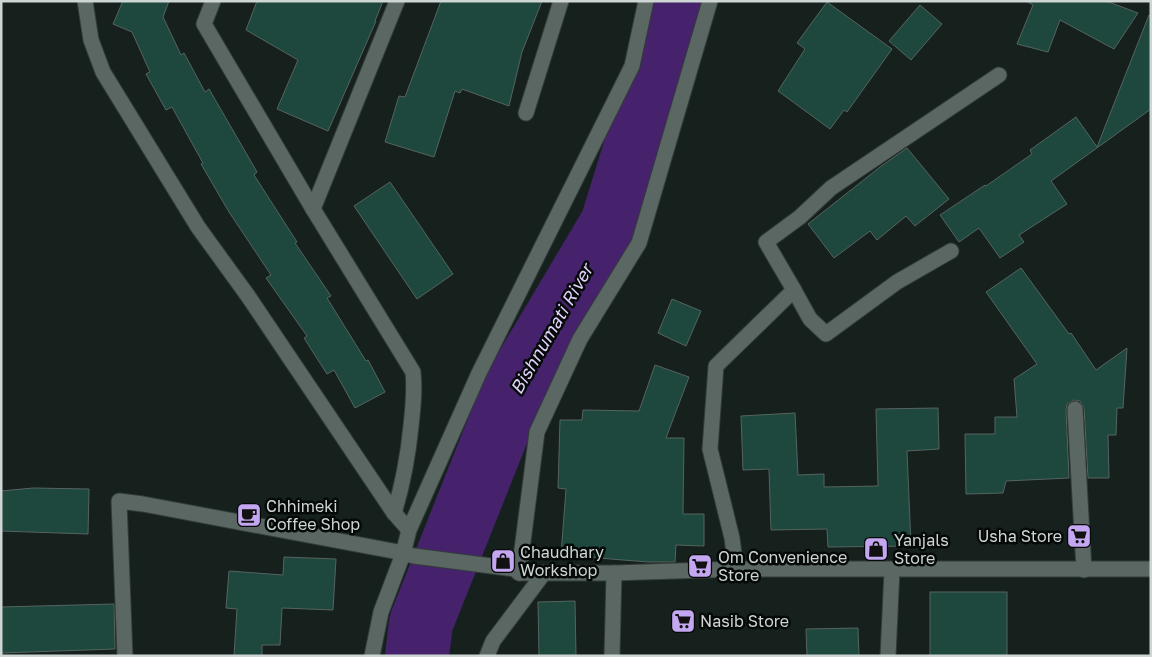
<svg xmlns="http://www.w3.org/2000/svg" width="1152" height="657" font-family="'Golos Text',sans-serif">
<style>
.lines{fill:none;stroke-linecap:round;stroke-linejoin:round}
.river{stroke:#46226d;stroke-width:64}
.building{fill:#1e473d;stroke:#566460}
.minor-casing{stroke:#333c39;stroke-width:17}
.minor{stroke:#5a6763;stroke-width:15}
.labels{text-anchor:middle;dominant-baseline:central;stroke-width:5;stroke-linejoin:round;paint-order:stroke}
.poi-label{font-size:16px;fill:#ced6d4;stroke:#050a08;text-anchor:start}
.water-label{font-size:18px;font-style:italic;fill:#dfcffa;stroke:#050a08}
</style>
<rect width="100%" height="100%" fill="#16211e"/>
<g class="lines">
<!-- river -->
<polyline class="river" points="417,656 421,623 515,387 612,224 681,1"/>
</g>
<!-- building -->
<g class="building">
<polygon points="123,1 169,1 163,17 181,55 184,53 205,92 209,89 257,172 254,175 297,242 295,243 331,296 327,298 366,361 368,360 385,392 355,408 334,370 327,374 304,338 307,336 266,278 271,275 229,212 201,164 203,163 172,107 166,110 146,74 150,72 132,32 113,24"/>
<polygon points="257,1 383,1 375,21 376,21 328,131 277,109 298,60 246,30"/>
<polygon points="441,1 542,1 522,52 509,106 462,89 460,93 455,91 434,157 385,142 399,96 405,97"/>
<polygon points="1026,1 1106,1 1138,13 1114,49 1060,20 1048,52 1017,44 1033,5"/>
<polygon points="827,2 892,49 847,112 844,110 830,129 778,91 805,49 797,43"/>
<polygon points="920,5 942,24 911,60 889,41"/>
<polygon points="1149,15 1151,16 1151,109 1051,181 1067,204 1019,235 1024,242 1000,258 979,228 959,242 940,215 985,185 986,186 1032,154 1030,150 1076,117 1097,147"/>
<polygon points="907,148 949,199 915,226 906,216 877,240 870,231 834,258 808,224 880,167"/>
<polygon points="390,182 453,274 417,299 354,206"/>
<polygon points="1021,268 1069,334 1071,333 1096,370 1127,348 1123,408 1117,408 1116,435 1108,435 1109,478 1088,478 1084,408 1080,401 1074,400 1067,404 1066,410 1069,478 1006,481 1003,493 966,494 965,434 995,434 995,417 1017,417 1014,379 1037,364 986,292"/>
<polygon points="672,299 701,311 686,346 658,333"/>
<polygon points="655,365 689,377 666,438 684,438 683,514 704,514 704,546 676,545 675,562 648,562 561,555 566,489 558,488 560,420 582,420 583,410 639,411"/>
<polygon points="938,408 939,449 907,451 911,546 828,547 827,529 771,530 769,469 743,470 741,416 795,413 798,475 824,474 824,487 878,486 876,409"/>
<polygon points="33,488 89,489 88,534 1,531 1,491"/>
<polygon points="284,557 336,559 333,610 282,608 280,645 262,645 262,656 234,656 237,609 226,608 229,571 283,575"/>
<rect x="930" y="592" width="77" height="64"/>
<polygon points="575,601 576,656 539,656 538,602"/>
<polygon points="114,604 115,649 1,653 1,607"/>
<polygon points="858,628 859,656 807,656 806,629"/>
</g>
<g class="lines">
<defs>
<g id="minor">
<polyline points="85,1 91,40 103,72 198,227 248,296 394,513 409,530"/>
<path d="M213 1 204 24 313 209 413 372C415 391 413 407 411 426 408 456 403 484 394 513"/>
<polyline points="526,113 561,1"/>
<polyline points="313,209 397,1"/>
<polyline points="794,290 766,242 800,217 831,188 999,75"/>
<polyline points="1075,409 1084,570"/>
<polyline points="736,569 732,538 710,449 716,366 794,290 810,319 826,334 897,282 951,251"/>
<polyline points="519,573 537,432 580,339 639,243 710,1"/>
<polyline points="125,656 119,501 143,504 393,551 414,556 515,569 519,573 614,573 736,569 1151,569"/>
<polyline points="372,656 381,612 403,554 409,530 479,373 632,66 646,1"/>
<polyline points="487,656 493,641 544,573"/>
<polyline points="612,656 614,573"/>
<polyline points="888,656 892,570"/>
</g>
</defs>
<!-- minor casing -->
<use href="#minor" class="minor-casing"/>
<!-- minor -->
<use href="#minor" class="minor"/>
</g>
<!-- icons -->
<defs>
<symbol id="cafe-square" viewBox="-11 -11 22 22"><rect x="-9" y="-9" width="18" height="18" rx="4" fill="#c4a7f1" stroke="#050a08"/><path d="M-5.5-4.5H6V0H3Q3 3.5 0 3.5H-2.5Q-5.5 3.5-5.5 0ZM3-3.2v2h1.7v-2ZM-6 4.5H4V6H-6Z" fill="#111"/></symbol>
<symbol id="supermarket-square" viewBox="-11 -11 22 22"><rect x="-9" y="-9" width="18" height="18" rx="4" fill="#c4a7f1" stroke="#050a08"/><path d="M-6-5.5h2.5l.6 2H6L4.5 2H-2.5L-4.4-4H-6ZM-1.5 3.2a1.3 1.3 0 1 0 .1 0ZM3 3.2a1.3 1.3 0 1 0 .1 0Z" fill="#111"/></symbol>
<symbol id="shop-square" viewBox="-11 -11 22 22"><rect x="-9" y="-9" width="18" height="18" rx="4" fill="#c4a7f1" stroke="#050a08"/><path d="M-5-2.5h2.3a2.7 3.5 0 0 1 5.4 0H5L5.5 6h-11ZM-1.5-2.5h3a1.5 2.3 0 0 0-3 0Z" fill="#111"/></symbol>
</defs>
<g fill-rule="evenodd">
<use href="#cafe-square" x="235" y="501" width="28" height="28"/>
<use href="#supermarket-square" x="1065" y="522" width="28" height="28"/>
<use href="#shop-square" x="862" y="535" width="28" height="28"/>
<use href="#shop-square" x="489" y="547" width="28" height="28"/>
<use href="#supermarket-square" x="686" y="552" width="28" height="28"/>
<use href="#supermarket-square" x="669" y="607" width="28" height="28"/>
</g>
<g class="labels">
<!-- poi labels -->
<g class="poi-label">
<text x="266" y="506">Chhimeki<tspan x="266" dy="18">Coffee Shop</tspan></text>
<text x="1062" y="536" text-anchor="end">Usha Store</text>
<text x="894" y="540">Yanjals<tspan x="894" dy="18">Store</tspan></text>
<text x="520" y="552">Chaudhary<tspan x="520" dy="18">Workshop</tspan></text>
<text x="718" y="557">Om Convenience<tspan x="718" dy="18">Store</tspan></text>
<text x="700" y="621">Nasib Store</text>
</g>
<!-- water labels -->
<g class="water-label">
<text transform="translate(551 329) rotate(-60)">Bishnumati River</text>
</g>
</g>
<!-- border -->
<rect width="1152" height="657" fill="none" stroke="#ced6d4" stroke-width="5"/>
</svg>
